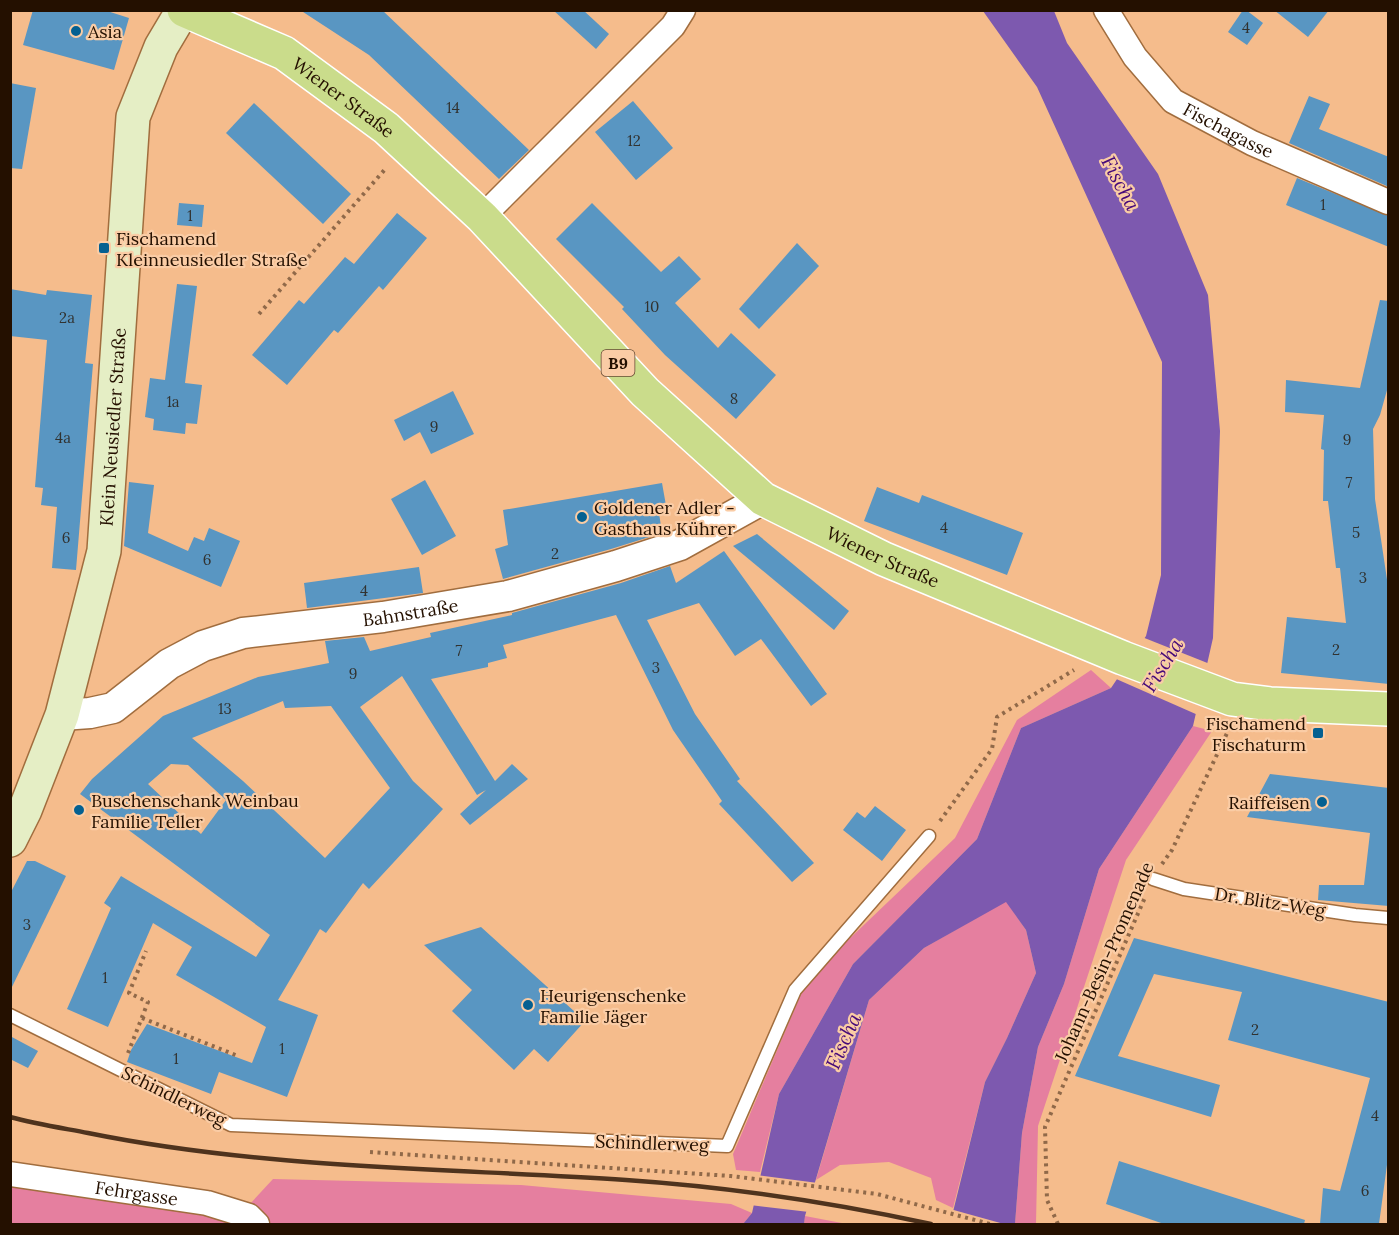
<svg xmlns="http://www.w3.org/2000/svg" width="1399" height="1235" font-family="Lora,serif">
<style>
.green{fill:#e57f9f}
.water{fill:#7d59af}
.pier{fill:#f5bc8c}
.building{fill:#5996c2;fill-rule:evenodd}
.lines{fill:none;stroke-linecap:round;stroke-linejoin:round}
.service-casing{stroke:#a16d3e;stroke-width:15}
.minor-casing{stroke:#a16d3e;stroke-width:27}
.tertiary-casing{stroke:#a16d3e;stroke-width:33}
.secondary-casing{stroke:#a16d3e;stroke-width:36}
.primary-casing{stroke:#fff;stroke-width:36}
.path{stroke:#906949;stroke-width:4;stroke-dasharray:3 4.5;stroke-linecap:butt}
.service{stroke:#fff;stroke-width:12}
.minor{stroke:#fff;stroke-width:24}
.tertiary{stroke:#fff;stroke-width:30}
.secondary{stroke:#e5eec5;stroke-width:33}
.primary{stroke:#cadc8b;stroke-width:33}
.rail{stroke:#4f331d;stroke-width:4.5}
.poi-dot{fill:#046091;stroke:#facca5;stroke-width:2}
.labels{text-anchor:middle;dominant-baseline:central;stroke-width:4.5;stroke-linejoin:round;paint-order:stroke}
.number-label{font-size:15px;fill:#313230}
.shield{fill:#facca5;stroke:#644832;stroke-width:1.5}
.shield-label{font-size:16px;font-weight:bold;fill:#241000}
.poi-label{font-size:18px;fill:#241000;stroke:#facca5;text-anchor:start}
.street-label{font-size:18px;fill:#241000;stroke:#facca5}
.water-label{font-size:20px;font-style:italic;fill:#460a79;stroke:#facca5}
</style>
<rect width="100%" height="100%" fill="#f5bc8c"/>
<!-- green -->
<g class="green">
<polygon points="1091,670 1111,688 1021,728 977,839 853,964 779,1094 760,1172 736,1170 733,1154 801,994 846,942 955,838 1017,720"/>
<polygon points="1193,726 1212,731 1126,860 1038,1126 1036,1224 1015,1224 1022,1133 1038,1047 1064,984 1099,869"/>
<polygon points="1006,901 1026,930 1036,973 1007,1038 985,1082 953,1208 936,1200 931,1178 889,1162 840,1165 816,1180 869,1000 924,948"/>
<polygon points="273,1179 521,1185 731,1204 752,1213 743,1224 11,1224 10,1182 237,1218"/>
<polygon points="805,1216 847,1224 804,1224"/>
</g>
<!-- water -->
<polygon class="water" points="983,11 1054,11 1067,43 1158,174 1208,295 1220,431 1213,638 1193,726 1099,869 1064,984 1038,1047 1022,1133 1015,1224 950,1224 985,1082 1007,1038 1036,973 1026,930 1006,902 924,948 869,1000 805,1216 804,1224 743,1224 752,1213 779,1094 853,964 977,839 1021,728 1111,688 1146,636 1161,575 1162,362 1037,87"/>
<!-- pier -->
<g class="pier">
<polygon points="1142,637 1210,664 1198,715 1114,678"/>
<polygon points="756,1175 818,1183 809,1212 750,1205"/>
<polygon points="950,1209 1004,1224 947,1224"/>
</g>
<!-- building -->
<g class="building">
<polygon points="33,10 104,10 129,18 114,70 23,45"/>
<polygon points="300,10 382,10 529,150 499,179 369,55"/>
<polygon points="553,10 583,10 609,34 596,49"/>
<polygon points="1243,10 1246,10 1263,23 1247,45 1228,32"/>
<polygon points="1274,10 1329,10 1308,37"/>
<polygon points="10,83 36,88 22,169 10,168"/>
<polygon points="1309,96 1330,104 1319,129 1389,157 1389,187 1289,143"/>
<polygon points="633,101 673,148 636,180 595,132"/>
<polygon points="254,103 351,194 323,224 226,133"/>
<polygon points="1297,178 1389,216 1389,247 1286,205"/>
<polygon points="179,203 204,205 202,227 177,225"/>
<polygon points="592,203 661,272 679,256 701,279 675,303 718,348 731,333 776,375 736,419 665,355 622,309 624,307 556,239"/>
<polygon points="397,213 427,238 383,290 379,286 338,333 334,330 287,385 252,355 299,300 304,304 345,257 354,264"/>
<polygon points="797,243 819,266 759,329 739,309"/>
<polygon points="177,284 197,286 185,383 202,385 197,424 186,423 185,434 153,430 154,419 145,417 150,378 165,380"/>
<polygon points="10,289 46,295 47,290 92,295 85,363 93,364 76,570 52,568 57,507 41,505 43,488 35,487 47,340 10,336"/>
<polygon points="1380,300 1389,301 1389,383 1380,415 1373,429 1375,499 1389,593 1389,684 1281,673 1287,617 1346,623 1340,568 1336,568 1328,501 1323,501 1324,450 1321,449 1324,415 1285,412 1286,380 1360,388"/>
<polygon points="453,391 474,434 431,454 420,432 404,441 394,420"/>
<polygon points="425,480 456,536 422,555 391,499"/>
<polygon points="129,482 154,485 148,533 188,551 194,537 204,541 209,528 240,541 221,587 124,546"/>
<polygon points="662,483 667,511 659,513 662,533 611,549 503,579 495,549 508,545 503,510"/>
<polygon points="877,487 919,503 922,495 1023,533 1007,575 864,521"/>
<polygon points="757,534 849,611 834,630 733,546"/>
<path d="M724 551 827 694 811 706 761 639 735 656 699 603 647 620 695 714 740 779 737 781 814 863 792 882 719 804 722 801 673 730 616 615 503 645 507 658 488 663V667L431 679 495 781 512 764 528 779 470 825 460 814 486 790 477 795 402 676 360 707 413 781 443 809 369 889 363 883 326 933 320 929 278 1000 318 1015 287 1097 219 1072 211 1094 127 1062 131 1050 147 1024 252 1063 266 1027 176 975 192 947 153 923 108 1027 67 1009 111 908 104 903 121 876 256 957 270 935 80 794 92 779 163 716 258 677 329 663 325 641 364 637 370 651 431 637 430 633 512 615V613L621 583 670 566 676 583ZM283 701 285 708 331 706 390 788 325 858 243 781 192 738ZM171 764 188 765 226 800 201 834 148 784Z"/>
<polygon points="419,567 423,593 307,608 304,583"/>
<polygon points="1270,774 1389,788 1389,906 1318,900 1319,885 1364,885 1370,833 1247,817"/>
<polygon points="875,806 906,830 882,861 843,830 857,812 865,818"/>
<polygon points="27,861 35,861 66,876 10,991 10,894"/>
<polygon points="481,927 585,1021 548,1062 534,1049 514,1070 452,1011 472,990 424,945"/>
<polygon points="1134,938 1389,1002 1389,1150 1379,1224 1320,1224 1323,1188 1340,1191 1370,1078 1228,1040 1242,992 1154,974 1118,1056 1220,1085 1211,1117 1075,1076"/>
<polygon points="10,1036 38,1051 28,1068 10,1059"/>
<polygon points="1119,1161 1305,1220 1304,1224 1164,1224 1106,1204"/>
</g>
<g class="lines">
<defs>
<g id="service">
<polyline points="1153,879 1184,889 1355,915 1388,918"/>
<polyline points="10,1015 231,1125 727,1146 795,990 929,836"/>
</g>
<g id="minor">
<path id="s1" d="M1106 10 1135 57 1173 101 1252 143 1388 202"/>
<polyline points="482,217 673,26 683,10"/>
<path id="s2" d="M10 1174 207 1203 249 1216 257 1224"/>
</g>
<g id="tertiary">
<path id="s3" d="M62 715 90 713 113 708 169 664 203 646 243 633 383 617 508 596 616 566 680 545 763 499"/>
</g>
<g id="secondary">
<path id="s4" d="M10 840 25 810 62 715 104 551 133 117 161 47 183 10"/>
</g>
<g id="primary">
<path id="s5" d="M184 10 284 53 386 128 482 217 645 392 763 499 884 559 1123 658 1232 699 1270 704 1388 709"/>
</g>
</defs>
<!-- service casing -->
<use href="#service" class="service-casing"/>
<!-- minor casing -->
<use href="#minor" class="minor-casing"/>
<!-- tertiary casing -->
<use href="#tertiary" class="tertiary-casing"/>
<!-- secondary casing -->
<use href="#secondary" class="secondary-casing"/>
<!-- primary casing -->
<use href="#primary" class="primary-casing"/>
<!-- path -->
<g class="path">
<polyline points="259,314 387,167"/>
<polyline points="940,821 992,749 997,717 1074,670"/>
<polyline points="1162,864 1172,850 1229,729"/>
<polyline points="142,1018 238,1056"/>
<polyline points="128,1053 148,1002 129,993 146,951"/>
<polyline points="370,1152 731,1176 877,1194 990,1224"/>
<polyline points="1058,1224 1047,1200 1045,1127 1146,895"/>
</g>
<!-- service -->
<use href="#service" class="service"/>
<!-- minor -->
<use href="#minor" class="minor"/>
<!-- tertiary -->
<use href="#tertiary" class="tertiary"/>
<!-- secondary -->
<use href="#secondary" class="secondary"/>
<!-- primary -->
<use href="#primary" class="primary"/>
<!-- rail -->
<path class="rail" d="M10 1117C36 1124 62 1128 88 1133 265 1169 447 1168 626 1180 729 1187 830 1202 931 1224"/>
</g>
<!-- markers -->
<g class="poi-dot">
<circle cx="76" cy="31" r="6"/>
<rect x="98" y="242" width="12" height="12" rx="3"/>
<circle cx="582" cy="517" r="6"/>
<rect x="1312" y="727" width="12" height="12" rx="3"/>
<circle cx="1322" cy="802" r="6"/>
<circle cx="79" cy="810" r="6"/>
<circle cx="528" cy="1005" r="6"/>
</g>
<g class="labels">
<!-- number labels -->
<g class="number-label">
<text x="1246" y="27">4</text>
<text x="453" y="107">14</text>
<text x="634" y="140">12</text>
<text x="1323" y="204">1</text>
<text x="190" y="215">1</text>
<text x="652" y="306">10</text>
<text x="67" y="317">2a</text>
<text x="734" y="398">8</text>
<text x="173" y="401">1a</text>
<text x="434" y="426">9</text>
<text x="63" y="437">4a</text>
<text x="1347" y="439">9</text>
<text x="1349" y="482">7</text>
<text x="944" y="527">4</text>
<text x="1356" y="532">5</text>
<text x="66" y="537">6</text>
<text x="555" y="553">2</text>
<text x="207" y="559">6</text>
<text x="1363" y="577">3</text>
<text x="364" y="590">4</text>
<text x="1336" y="649">2</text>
<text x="459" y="650">7</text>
<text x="656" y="667">3</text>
<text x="353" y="673">9</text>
<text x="225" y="708">13</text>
<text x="27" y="924">3</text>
<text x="105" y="977">1</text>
<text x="1255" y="1029">2</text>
<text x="282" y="1048">1</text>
<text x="176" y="1058">1</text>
<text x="1375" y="1115">4</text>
<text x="1365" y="1190">6</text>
</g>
<!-- shield labels -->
<rect class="shield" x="601.5" y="350" width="33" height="26" rx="4.5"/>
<g class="shield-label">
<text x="618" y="363">B9</text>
</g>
<!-- poi labels -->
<g class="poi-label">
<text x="88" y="31">Asia</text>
<text x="116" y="238">Fischamend<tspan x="116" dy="21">Kleinneusiedler Straße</tspan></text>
<text x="594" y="507">Goldener Adler -<tspan x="594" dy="21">Gasthaus Kührer</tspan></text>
<text x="1306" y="723" text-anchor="end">Fischamend<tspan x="1306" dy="21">Fischaturm</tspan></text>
<text x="91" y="800">Buschenschank Weinbau<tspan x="91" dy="21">Familie Teller</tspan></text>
<text x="1310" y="802" text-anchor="end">Raiffeisen</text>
<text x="540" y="995">Heurigenschenke<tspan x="540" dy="21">Familie Jäger</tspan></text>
</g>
<!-- street labels -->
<g class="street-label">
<text stroke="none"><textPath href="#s5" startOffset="183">Wiener Straße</textPath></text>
<text stroke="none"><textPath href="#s1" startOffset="176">Fischagasse</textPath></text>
<text stroke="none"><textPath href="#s4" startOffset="429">Klein Neusiedler Straße</textPath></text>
<text stroke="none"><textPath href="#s5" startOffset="898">Wiener Straße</textPath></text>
<text stroke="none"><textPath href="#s3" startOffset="372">Bahnstraße</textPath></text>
<text transform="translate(1270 902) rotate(9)">Dr. Blitz-Weg</text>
<text transform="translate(1104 962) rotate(-66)">Johann-Besin-Promenade</text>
<text transform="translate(174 1096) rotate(26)">Schindlerweg</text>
<text transform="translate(652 1143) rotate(2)">Schindlerweg</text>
<text stroke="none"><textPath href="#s2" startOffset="128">Fehrgasse</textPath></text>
</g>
<!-- water labels -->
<g class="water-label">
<text transform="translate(1121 183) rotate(62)">Fischa</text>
<text transform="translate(1162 665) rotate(-58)">Fischa</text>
<text transform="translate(843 1041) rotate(-66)">Fischa</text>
</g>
</g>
<!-- border -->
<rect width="1399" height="1235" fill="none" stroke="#241000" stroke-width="24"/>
</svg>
